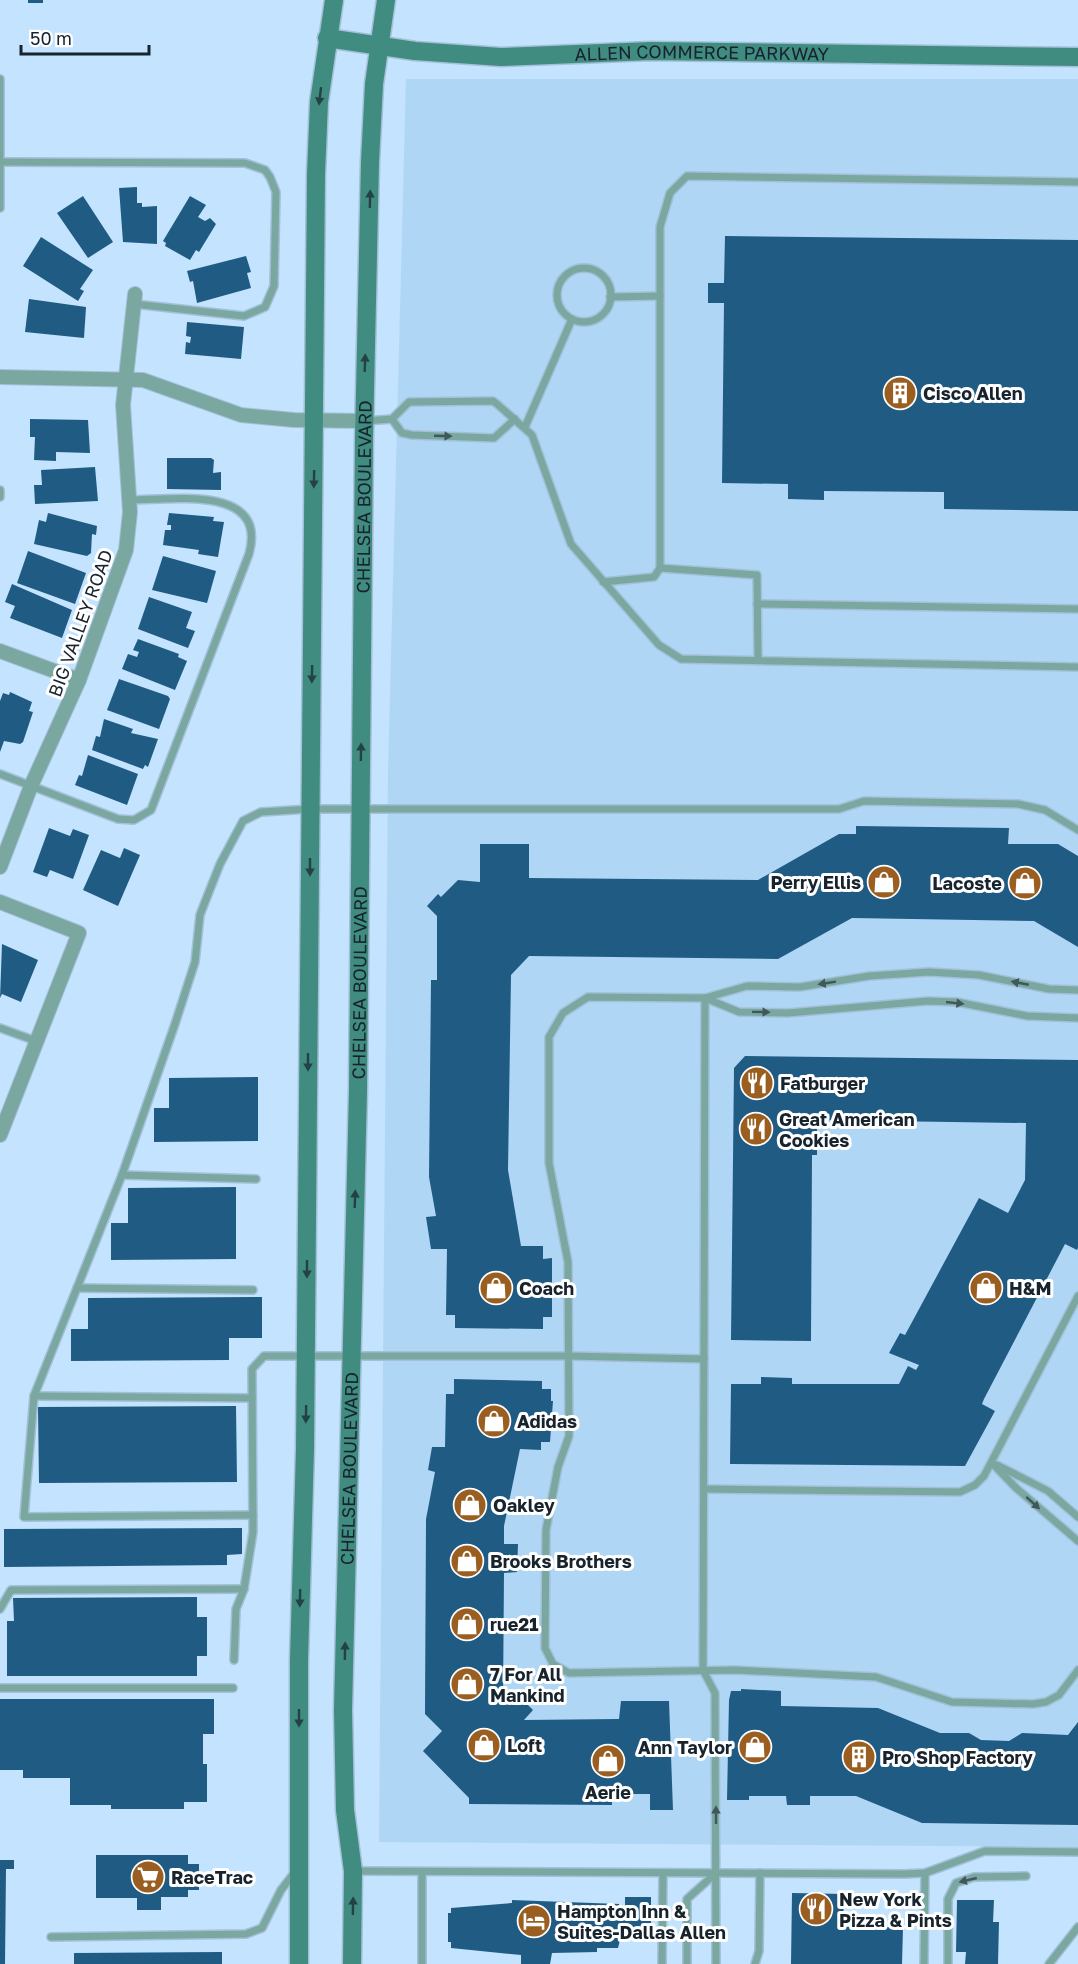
<svg xmlns="http://www.w3.org/2000/svg" width="1078" height="1964" font-family="'Golos Text',sans-serif">
<style>
.built{fill:#b0d6f5}
.building{fill:#205b84}
.lines{fill:none;stroke-linecap:round;stroke-linejoin:round}
.lane-casing{stroke:#a4c0d8;stroke-width:10}
.street-casing{stroke:#a4c0d8;stroke-width:16}
.secondary-casing{stroke:#a4c0d8;stroke-width:21}
.lane{stroke:#7aa8a0;stroke-width:7}
.street{stroke:#7aa8a0;stroke-width:14}
.secondary{stroke:#418c81;stroke-width:18}
.oneway{fill:#244246}
.oneway2{fill:#3f585b}
.labels{text-anchor:middle;dominant-baseline:central;stroke-width:6;stroke-linejoin:round;paint-order:stroke}
.street-label{font-size:18px;fill:#17232d;stroke:#fff}
.poi-label{font-size:18px;font-weight:bold;fill:#17232d;stroke:#fff;text-anchor:start}
</style>
<rect width="100%" height="100%" fill="#c3e3fe"/>
<!-- built -->
<polygon class="built" points="406,79 1078,79 1078,1847 379,1842 388,773"/>
<!-- building -->
<g class="building">
<rect x="28" y="0" width="15" height="3"/>
<polygon points="137,187 137,203 142,203 142,207 157,206 157,244 123,242 119,188"/>
<polygon points="83,196 113,242 88,258 57,213"/>
<polygon points="190,196 206,205 198,217 205,221 210,218 216,224 199,252 196,250 190,260 165,246 166,243 163,241"/>
<polygon points="725,236 1078,240 1078,511 944,509 944,492 824,491 824,500 788,499 788,484 722,483 724,303 708,303 708,283 724,283"/>
<polygon points="41,237 93,270 80,289 84,291 78,301 23,266"/>
<polygon points="246,256 251,272 247,273 251,288 197,303 193,281 190,282 187,271"/>
<polygon points="29,299 86,307 84,338 25,332"/>
<polygon points="187,322 244,327 241,359 185,354 186,342 190,343 191,337 186,336"/>
<polygon points="30,419 88,420 90,453 56,452 56,461 34,460 35,437 30,437"/>
<polygon points="167,458 211,458 214,460 213,473 221,472 221,490 167,489"/>
<polygon points="95,467 98,501 35,504 34,485 42,485 41,470"/>
<polygon points="48,513 97,526 96,535 92,534 91,553 87,556 34,544 39,520 46,522"/>
<polygon points="169,513 214,517 213,521 224,522 218,557 198,554 199,550 163,545 165,530 171,530 171,525 167,525"/>
<polygon points="28,551 86,573 75,604 17,583"/>
<polygon points="163,556 216,571 207,603 152,590"/>
<polygon points="12,584 72,610 62,638 10,618 15,606 5,602"/>
<polygon points="149,597 192,612 186,628 195,631 188,648 138,629"/>
<polygon points="138,639 179,654 178,657 187,661 175,690 122,669 128,654 137,657 139,652 133,650"/>
<polygon points="119,679 168,696 170,699 159,729 107,710"/>
<polygon points="10,692 32,702 29,711 33,712 23,742 20,744 4,741 0,752 0,701 3,693 9,695"/>
<polygon points="104,719 133,729 131,733 158,739 148,767 145,765 143,769 92,750 96,736 100,737"/>
<polygon points="88,755 138,774 127,805 75,785 79,775 82,776"/>
<polygon points="856,826 1009,828 1008,844 1058,844 1078,856 1078,947 1034,921 852,918 778,959 529,956 511,975 508,1170 521,1246 543,1246 543,1259 552,1258 552,1317 543,1317 543,1329 455,1328 455,1315 446,1315 447,1249 431,1249 426,1217 436,1216 429,1177 431,980 437,980 437,916 427,906 438,894 441,897 458,880 480,882 480,844 529,844 529,878 758,880 839,834 856,834"/>
<polygon points="49,828 70,836 73,829 89,835 73,879 50,870 47,877 33,872"/>
<polygon points="124,848 140,855 118,906 83,890 101,850 120,858"/>
<polygon points="2,944 38,960 21,1002 2,994 0,998"/>
<polygon points="745,1056 1078,1060 1078,1248 1077,1250 1065,1244 984,1399 982,1404 995,1411 965,1466 730,1464 731,1384 761,1384 761,1377 792,1378 792,1384 899,1384 908,1366 916,1370 919,1365 889,1353 900,1333 905,1335 979,1198 1008,1213 1025,1180 1026,1123 817,1120 817,1155 812,1155 811,1341 731,1340 734,1068"/>
<polygon points="258,1077 258,1141 154,1142 154,1108 169,1108 169,1078"/>
<polygon points="236,1187 236,1259 111,1260 111,1223 128,1223 128,1188"/>
<polygon points="262,1297 262,1338 229,1338 229,1360 71,1361 71,1329 88,1329 88,1298"/>
<polygon points="454,1379 542,1381 542,1389 551,1389 551,1401 553,1401 550,1442 541,1442 541,1450 520,1449 504,1526 504,1544 518,1544 517,1572 504,1573 503,1699 512,1689 533,1710 524,1720 619,1719 621,1701 669,1701 673,1810 650,1810 650,1794 612,1794 612,1805 469,1804 469,1798 423,1751 442,1731 425,1714 426,1519 435,1472 428,1470 432,1447 445,1447 446,1394 454,1394"/>
<polygon points="236,1406 237,1482 39,1483 38,1407"/>
<polygon points="242,1528 242,1554 227,1555 227,1565 4,1567 4,1529"/>
<polygon points="197,1597 197,1617 207,1617 207,1656 197,1656 197,1676 7,1676 7,1621 14,1621 13,1598"/>
<polygon points="741,1689 781,1691 781,1706 878,1708 940,1733 969,1733 981,1740 1009,1741 1022,1733 1068,1735 1078,1722 1078,1825 922,1823 856,1796 810,1796 810,1805 787,1805 786,1796 749,1796 749,1800 727,1800 729,1700 731,1691 741,1691"/>
<polygon points="0,1699 214,1699 214,1734 203,1734 203,1764 207,1764 207,1802 184,1802 184,1809 111,1809 111,1805 70,1805 70,1778 23,1778 23,1770 0,1770"/>
<polygon points="96,1855 188,1855 188,1864 199,1864 199,1890 188,1890 188,1897 161,1897 161,1910 137,1910 137,1898 96,1898"/>
<polygon points="0,1860 14,1860 14,1869 6,1869 5,1964 0,1964"/>
<polygon points="792,1893 844,1894 843,1927 903,1927 902,1964 791,1964"/>
<polygon points="625,1897 651,1897 651,1936 621,1936 618,1948 597,1948 597,1952 552,1953 550,1964 521,1964 521,1955 451,1948 451,1942 448,1942 448,1913 451,1913 451,1908 512,1903 512,1900 619,1904 619,1906 625,1906"/>
<polygon points="957,1900 994,1900 993,1922 999,1922 998,1964 965,1964 966,1952 956,1952"/>
<polygon points="222,1952 222,1964 74,1964 74,1953"/>
</g>
<g class="lines">
<defs>
<g id="lane">
<polyline points="0,79 0,208"/>
<polyline points="1,162 245,163 265,170 270,177 276,192 274,286 265,307 244,316 134,304"/>
<circle cx="584" cy="295" r="27"/>
<polyline points="610,297 660,296"/>
<polyline points="392,419 402,433 412,435 494,438 515,419"/>
<polyline points="364,421 392,419 409,402 493,401 497,404 532,435 571,544 659,645 681,659 1078,667"/>
<polyline points="525,427 572,319"/>
<polyline points="0,490 0,497"/>
<polyline points="660,568 757,575 758,660"/>
<polyline points="603,582 654,577 660,568 660,227 670,193 687,176 1078,182"/>
<polyline points="757,604 1078,609"/>
<path d="M0 774 118 819 134 820 151 810 249 554C268 484 172 500 130 500"/>
<polyline points="1078,990 1049,989 979,975 929,972 869,976 800,987 747,986 705,998 588,997 563,1013 549,1037 549,1163 568,1262 569,1436 558,1467 546,1530 545,1648 553,1664 569,1673 735,1670 876,1677 952,1702 1033,1704 1046,1702 1059,1695 1078,1670"/>
<polyline points="705,998 703,1670 715,1693 716,1964"/>
<polyline points="705,998 739,1012 788,1013 928,1001 957,1002 1027,1016 1078,1018"/>
<polyline points="0,1028 36,1041"/>
<polyline points="122,1175 256,1179"/>
<polyline points="77,1288 253,1290"/>
<polyline points="34,1396 252,1398"/>
<polyline points="992,1463 1016,1488 1078,1541"/>
<polyline points="997,1465 1048,1491 1078,1517"/>
<polyline points="704,1489 960,1492 975,1485 984,1476 1078,1296"/>
<polyline points="253,1515 24,1517 34,1396 122,1175 175,1024 195,962 200,915 205,902 220,864 243,821 261,812 310,809 839,809 864,801 1018,804 1045,810 1078,830"/>
<polyline points="0,1609 11,1590 244,1589"/>
<polyline points="234,1660 236,1609 244,1589 253,1532 252,1369 264,1356 569,1356 704,1359"/>
<polyline points="0,1688 233,1688"/>
<polyline points="353,1871 904,1874 925,1873 985,1851 1078,1852"/>
<polyline points="51,1937 246,1934 262,1928 281,1890 295,1872"/>
<polyline points="422,1964 422,1872"/>
<polyline points="662,1964 663,1873"/>
<polyline points="687,1964 687,1899 716,1873"/>
<polyline points="755,1964 759,1951 760,1873"/>
<polyline points="924,1964 925,1873"/>
<polyline points="948,1964 948,1899 956,1883 974,1877 1026,1876"/>
<polyline points="1049,1964 1078,1927"/>
</g>
<g id="street">
<polyline points="0,377 143,380 241,415 294,420 364,421"/>
<polyline points="0,651 79,680"/>
<polyline points="0,867 31,786 79,680 126,550 130,512 123,405 135,294"/>
<polyline points="0,902 79,933 0,1135"/>
</g>
<g id="secondary">
<path id="s1" d="M327 38 415 51 501 57 651 51 1078 57"/>
<polyline points="299,1964 299,1660 305,1449 316,174 319,102 334,0"/>
<path id="s2" d="M352 1964 353 1871 345 1810 343 1710 358 1091 364 438 370 162 374 84 386 0"/>
</g>
</defs>
<!-- lane casing -->
<use href="#lane" class="lane-casing"/>
<!-- street casing -->
<use href="#street" class="street-casing"/>
<!-- secondary casing -->
<use href="#secondary" class="secondary-casing"/>
<!-- lane -->
<use href="#lane" class="lane"/>
<!-- street -->
<use href="#street" class="street"/>
<!-- secondary -->
<use href="#secondary" class="secondary"/>
</g>
<!-- one-way arrows -->
<defs><path id="oneway-solid" d="M-6-.8H1V-3.2L6.5 0L1 3.2V.8H-6Z" transform="scale(1.5)"/></defs>
<g class="oneway">
<use href="#oneway-solid" transform="translate(320 96) rotate(97)"/>
<use href="#oneway-solid" transform="translate(370 199) rotate(-89)"/>
<use href="#oneway-solid" transform="translate(365 363) rotate(-88)"/>
<use href="#oneway-solid" transform="translate(314 479) rotate(91)"/>
<use href="#oneway-solid" transform="translate(312 674) rotate(91)"/>
<use href="#oneway-solid" transform="translate(361 752) rotate(-89)"/>
<use href="#oneway-solid" transform="translate(310 867) rotate(90)"/>
<use href="#oneway-solid" transform="translate(308 1062) rotate(90)"/>
<use href="#oneway-solid" transform="translate(355 1199) rotate(-88)"/>
<use href="#oneway-solid" transform="translate(307 1269) rotate(90)"/>
<use href="#oneway-solid" transform="translate(306 1414) rotate(91)"/>
<use href="#oneway-solid" transform="translate(300 1598) rotate(91)"/>
<use href="#oneway-solid" transform="translate(345 1651) rotate(-89)"/>
<use href="#oneway-solid" transform="translate(299 1718) rotate(90)"/>
<use href="#oneway-solid" transform="translate(353 1906) rotate(-89)"/>
</g>
<g class="oneway2">
<use href="#oneway-solid" transform="translate(443 436) rotate(2)"/>
<use href="#oneway-solid" transform="translate(827 983) rotate(171)"/>
<use href="#oneway-solid" transform="translate(1020 983) rotate(-169)"/>
<use href="#oneway-solid" transform="translate(955 1003) rotate(6)"/>
<use href="#oneway-solid" transform="translate(761 1012) rotate(1)"/>
<use href="#oneway-solid" transform="translate(1033 1503) rotate(42)"/>
<use href="#oneway-solid" transform="translate(716 1815) rotate(-90)"/>
<use href="#oneway-solid" transform="translate(968 1880) rotate(167)"/>
</g>
<!-- icons -->
<defs>
<symbol id="building-disc" viewBox="-11 -11 22 22"><circle r="9.5" fill="#9a5f20" stroke="#fff"/><path d="M-4-6H4V6H1V3H-1V6H-4ZM-2.5-4.3h1.7v1.8h-1.7ZM.8-4.3h1.7v1.8H.8ZM-2.5-1h1.7V.8h-1.7ZM.8-1h1.7V.8H.8Z" fill="#fff"/></symbol>
<symbol id="shop-disc" viewBox="-11 -11 22 22"><circle r="9.5" fill="#9a5f20" stroke="#fff"/><path d="M-5-2.5h2.3a2.7 3.5 0 0 1 5.4 0H5L5.5 6h-11ZM-1.5-2.5h3a1.5 2.3 0 0 0-3 0Z" fill="#fff"/></symbol>
<symbol id="restaurant-disc" viewBox="-11 -11 22 22"><circle r="9.5" fill="#9a5f20" stroke="#fff"/><path d="M-5-6h1v4h1v-4h1v4h1v-4h1v5L-1.5 .5V6h-2V.5L-5-1ZM5-6V6H3V1.5H1.5Q1.5-4 5-6Z" fill="#fff"/></symbol>
<symbol id="supermarket-disc" viewBox="-11 -11 22 22"><circle r="9.5" fill="#9a5f20" stroke="#fff"/><path d="M-6-5.5h2.5l.6 2H6L4.5 2H-2.5L-4.4-4H-6ZM-1.5 3.2a1.3 1.3 0 1 0 .1 0ZM3 3.2a1.3 1.3 0 1 0 .1 0Z" fill="#fff"/></symbol>
<symbol id="hotel-disc" viewBox="-11 -11 22 22"><circle r="9.5" fill="#9a5f20" stroke="#fff"/><path d="M-6-4.5h1.5V1H6V5H4.5V3h-9V5H-6ZM-4 0a1.8 1.8 0 1 1 3.6 0ZM.5 0V-2.5h3Q6-2.5 6 0Z" fill="#fff"/></symbol>
</defs>
<g fill-rule="evenodd">
<use href="#building-disc" x="881" y="374" width="38" height="38"/>
<use href="#shop-disc" x="865" y="863" width="38" height="38"/>
<use href="#shop-disc" x="1006" y="864" width="38" height="38"/>
<use href="#restaurant-disc" x="738" y="1064" width="38" height="38"/>
<use href="#restaurant-disc" x="737" y="1110" width="38" height="38"/>
<use href="#shop-disc" x="477" y="1269" width="38" height="38"/>
<use href="#shop-disc" x="967" y="1269" width="38" height="38"/>
<use href="#shop-disc" x="475" y="1402" width="38" height="38"/>
<use href="#shop-disc" x="451" y="1486" width="38" height="38"/>
<use href="#shop-disc" x="448" y="1542" width="38" height="38"/>
<use href="#shop-disc" x="448" y="1605" width="38" height="38"/>
<use href="#shop-disc" x="448" y="1665" width="38" height="38"/>
<use href="#shop-disc" x="465" y="1726" width="38" height="38"/>
<use href="#shop-disc" x="736" y="1728" width="38" height="38"/>
<use href="#building-disc" x="840" y="1738" width="38" height="38"/>
<use href="#shop-disc" x="589" y="1742" width="38" height="38"/>
<use href="#supermarket-disc" x="129" y="1858" width="38" height="38"/>
<use href="#restaurant-disc" x="797" y="1890" width="38" height="38"/>
<use href="#hotel-disc" x="515" y="1902" width="38" height="38"/>
</g>
<g class="labels">
<!-- street labels -->
<g class="street-label">
<text stroke="none"><textPath href="#s1" startOffset="376">ALLEN COMMERCE PARKWAY</textPath></text>
<text stroke="none"><textPath href="#s2" startOffset="1468">CHELSEA BOULEVARD</textPath></text>
<text transform="translate(80 623) rotate(-70)">BIG VALLEY ROAD</text>
<text stroke="none"><textPath href="#s2" startOffset="982">CHELSEA BOULEVARD</textPath></text>
<text stroke="none"><textPath href="#s2" startOffset="496">CHELSEA BOULEVARD</textPath></text>
</g>
<!-- poi labels -->
<g class="poi-label">
<text x="923" y="393">Cisco Allen</text>
<text x="861" y="882" text-anchor="end">Perry Ellis</text>
<text x="1002" y="883" text-anchor="end">Lacoste</text>
<text x="780" y="1083">Fatburger</text>
<text x="779" y="1119">Great American<tspan x="779" dy="21">Cookies</tspan></text>
<text x="519" y="1288">Coach</text>
<text x="1009" y="1288">H&amp;M</text>
<text x="517" y="1421">Adidas</text>
<text x="493" y="1505">Oakley</text>
<text x="490" y="1561">Brooks Brothers</text>
<text x="490" y="1624">rue21</text>
<text x="490" y="1674">7 For All<tspan x="490" dy="21">Mankind</tspan></text>
<text x="507" y="1745">Loft</text>
<text x="732" y="1747" text-anchor="end">Ann Taylor</text>
<text x="882" y="1757">Pro Shop Factory</text>
<text x="608" y="1792" text-anchor="middle">Aerie</text>
<text x="171" y="1877">RaceTrac</text>
<text x="839" y="1899">New York<tspan x="839" dy="21">Pizza &amp; Pints</tspan></text>
<text x="557" y="1911">Hampton Inn &amp;<tspan x="557" dy="21">Suites-Dallas Allen</tspan></text>
</g>
</g>
<!-- scale -->
<path d="M21 45v9h128v-9" fill="none" stroke="#17232d" stroke-width="3"/>
<text x="30" y="45" font-size="18" fill="#17232d" stroke="#ffffff" stroke-width="4.5" paint-order="stroke">50 m</text>
</svg>
